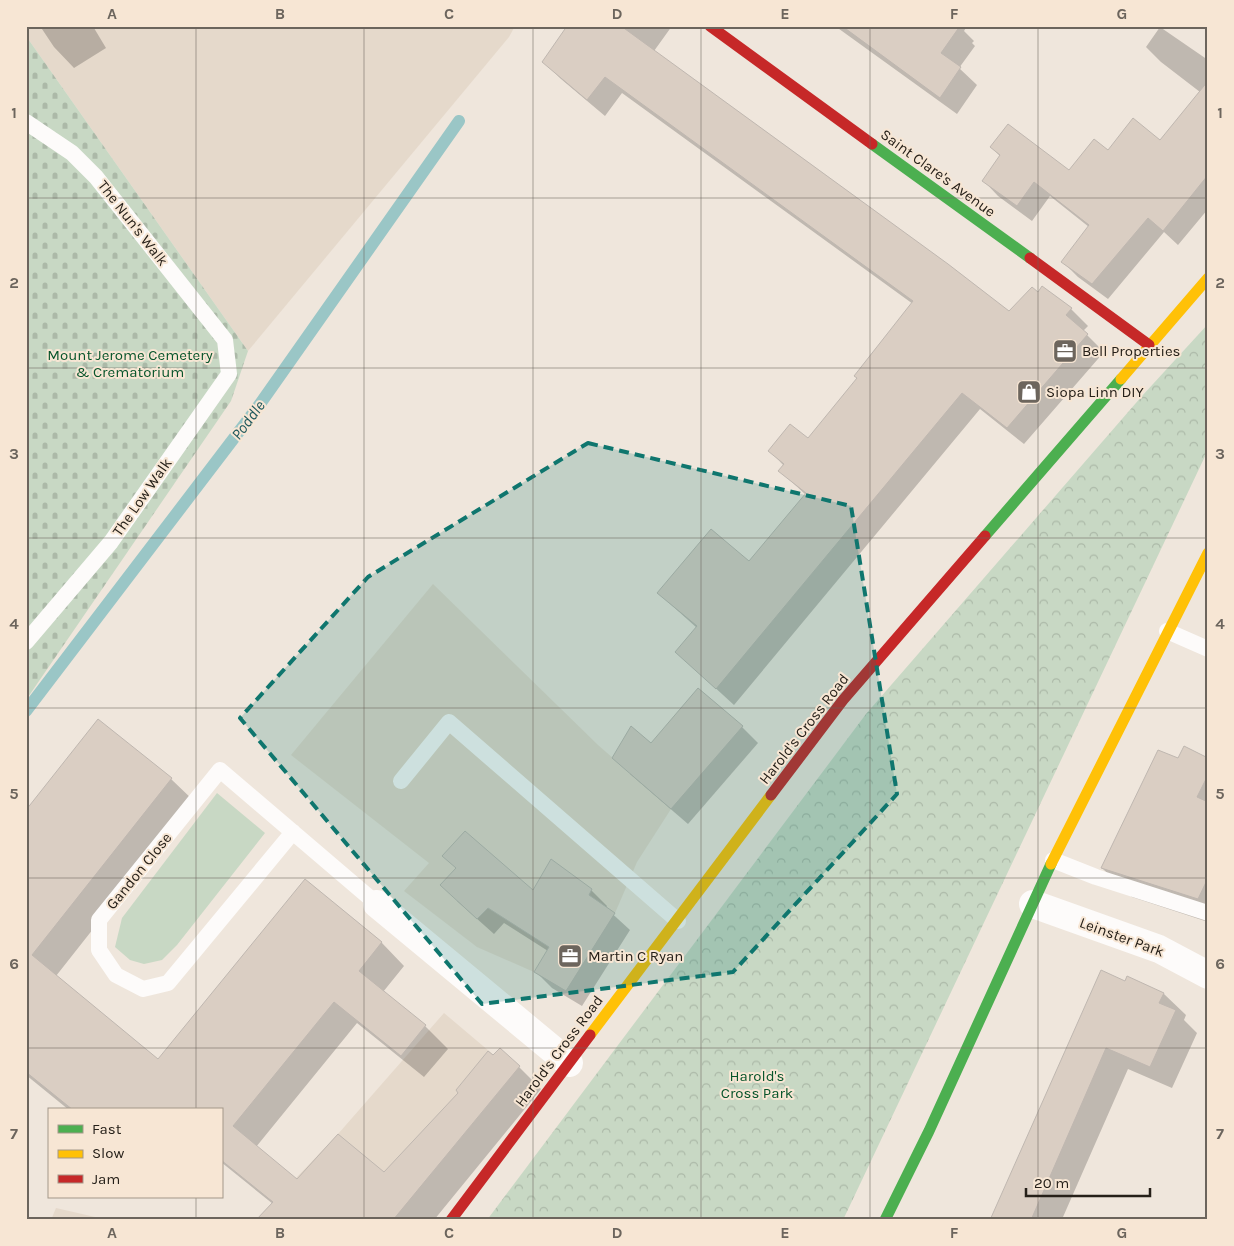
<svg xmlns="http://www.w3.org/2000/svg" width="1234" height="1246" font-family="Karla,sans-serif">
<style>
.commercial{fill:#e5d9cb}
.green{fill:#c8d8c4}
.cemetery{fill:url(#cemetery-stones)}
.park{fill:url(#park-crowns)}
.shadow{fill:#0003}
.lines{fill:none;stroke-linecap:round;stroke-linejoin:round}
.stream{stroke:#9ac6c6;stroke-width:12}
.building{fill:#dacec3;stroke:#bfb7b0}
.lane{stroke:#fdfbfa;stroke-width:16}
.street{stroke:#fdfbfa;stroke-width:28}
.fast{stroke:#4caf50;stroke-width:11}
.slow{stroke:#ffc107;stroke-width:11}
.jam{stroke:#c62828;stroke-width:11}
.marked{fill:#0f766e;fill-opacity:0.2;stroke:#0f766e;stroke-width:4;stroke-dasharray:10 6;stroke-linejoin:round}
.grid{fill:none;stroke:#6c655d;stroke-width:1;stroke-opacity:0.55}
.labels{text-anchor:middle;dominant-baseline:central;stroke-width:4;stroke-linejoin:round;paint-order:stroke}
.street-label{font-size:15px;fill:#262019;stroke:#f7e6d4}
.poi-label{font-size:15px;fill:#262019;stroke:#f7e6d4;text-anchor:start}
.park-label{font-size:15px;fill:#06542a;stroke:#f7e6d4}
.water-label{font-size:16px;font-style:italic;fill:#1c575b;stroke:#f7e6d4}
.neatline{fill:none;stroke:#6c655d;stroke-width:2}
.grid-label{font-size:16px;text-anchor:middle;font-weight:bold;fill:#6c655d}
</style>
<defs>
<pattern id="cemetery-stones" width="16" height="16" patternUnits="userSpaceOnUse" patternTransform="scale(1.25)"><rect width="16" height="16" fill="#c8d8c4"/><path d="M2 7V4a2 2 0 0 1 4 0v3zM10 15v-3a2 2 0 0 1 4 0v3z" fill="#acb9a8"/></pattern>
<pattern id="park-crowns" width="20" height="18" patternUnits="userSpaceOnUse" patternTransform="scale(1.25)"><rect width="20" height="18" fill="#c8d8c4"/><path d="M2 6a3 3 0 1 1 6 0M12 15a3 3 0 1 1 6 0" fill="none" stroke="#acb9a8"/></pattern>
</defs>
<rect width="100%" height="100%" fill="#efe6dc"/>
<!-- commercial -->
<g class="commercial">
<polygon points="26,26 515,26 509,37 248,351 26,36"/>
<polygon points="433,584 598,745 671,809 637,862 615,913 566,991 534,972 477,947 404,891 429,863 291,755"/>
<polygon points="444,1013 514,1072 393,1220 256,1220 338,1134"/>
<polygon points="56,1208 108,1220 51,1220"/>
</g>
<!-- green -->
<polygon class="green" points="217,793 265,833 177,945 162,960 144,964 130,960 115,947 122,918"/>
<!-- cemetery -->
<polygon class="cemetery" points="26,36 248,351 231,401 26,700"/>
<!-- park -->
<polygon class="park" points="1208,324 1208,450 843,1220 487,1220 866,714 1142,396"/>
<!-- shadow -->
<g class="shadow">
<polygon points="40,26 97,26 94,28 106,48 74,68 54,47"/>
<polygon points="569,26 672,26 654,51 1009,313 1071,309 1088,326 1083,331 1104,352 1024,444 980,409 734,705 676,652 697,628 658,593 750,562 806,495 780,471 784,466 770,451 808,440 858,379 913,304 622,93 605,116 561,79 544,62"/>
<polygon points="835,26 967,26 964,31 974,41 972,43 975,46 959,68 977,85 957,114"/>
<polygon points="1160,27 1208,60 1208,209 1178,245 1164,232 1108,299 1078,277 1063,262 1089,227 1050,196 1032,221 998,196 983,180 1001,157 991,147 1070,172 1109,152 1160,142 1200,92 1161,62 1146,47"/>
<polygon points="742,727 758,743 688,824 630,774 651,745"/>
<polygon points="1178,760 1208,760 1208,922 1132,897 1102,868"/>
<polygon points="171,779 194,801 56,976 158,1061 305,881 382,943 404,966 383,992 425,1026 448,1049 424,1077 357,1023 256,1147 297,1181 384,1173 493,1057 519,1067 541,1089 434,1220 258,1220 273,1204 221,1162 221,1110 69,1110 26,1075 26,812"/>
<polygon points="591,890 607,906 606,908 630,930 582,1006 552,988 536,972 548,951 504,923 494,934 457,901 533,892"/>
<polygon points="1128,978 1164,994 1186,1015 1184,1020 1197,1033 1172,1088 1128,1069 1063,1217 1066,1220 992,1220"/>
</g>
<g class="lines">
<!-- stream -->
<polyline class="stream" points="26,711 260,404 459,121"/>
</g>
<!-- building -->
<g class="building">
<polygon points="567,26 621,26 948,264 1009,311 1032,287 1038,292 1042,286 1072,308 1066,315 1088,334 1007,428 962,393 716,689 675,652 697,626 657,593 711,529 749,561 806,493 778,471 784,464 768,451 790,424 808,438 857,378 854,376 913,301 605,77 587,100 542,62"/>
<polygon points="842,26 960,26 941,53 961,67 940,98"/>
<polygon points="1208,81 1208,175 1163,231 1148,218 1092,284 1061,262 1089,225 1034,182 1017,206 982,181 1000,155 990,147 1008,124 1069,170 1094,139 1108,150 1133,118 1160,140"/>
<polygon points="698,688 743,726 671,809 612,758 631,726 651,743"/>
<polygon points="98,719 172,778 32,955 158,1059 305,879 382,942 359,971 426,1025 401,1056 334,1002 233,1126 297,1179 338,1134 384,1172 458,1093 456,1090 488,1051 493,1055 500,1048 520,1066 393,1220 256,1220 273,1202 221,1160 221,1110 73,1110 26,1072 26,810"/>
<polygon points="1184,746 1208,758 1208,775 1197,797 1208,802 1208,878 1198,899 1101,868 1158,750 1178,758"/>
<polygon points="465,831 533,890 551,859 592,889 589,895 615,913 566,991 534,972 549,947 488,908 477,919 440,885 456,868 442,856"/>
<polygon points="1101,970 1125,981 1127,976 1164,993 1159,1003 1176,1010 1150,1067 1106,1048 1031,1220 990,1220"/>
</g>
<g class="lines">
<!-- lane -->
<g class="lane">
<polyline points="26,122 72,153 96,177 225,340 229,374 111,542 26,642"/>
<polyline points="1167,631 1208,649"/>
<polyline points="401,781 449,722 678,921"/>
<polyline points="293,832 168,983 143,989 116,975 99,950 99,920 220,770 377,904"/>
<polyline points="1053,860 1096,877 1208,913"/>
</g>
<!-- street -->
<g class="street">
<polyline points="377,904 569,1063"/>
<polyline points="1033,904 1159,949 1208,975"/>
</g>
<!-- fast -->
<g class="fast">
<polyline points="872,144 1030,258"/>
<polyline points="985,536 1121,379"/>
<polyline points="885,1220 929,1131 1051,864"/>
</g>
<!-- slow -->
<g class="slow">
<polyline points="1121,379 1208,278"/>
<polyline points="1051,864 1208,553"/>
<polyline points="590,1035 771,795"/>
</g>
<!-- jam -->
<g class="jam">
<polyline points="710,26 872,144"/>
<polyline points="1030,258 1149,345"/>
<polyline points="771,795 843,700 985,536"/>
<polyline points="451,1220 590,1035"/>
</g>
</g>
<!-- marked area -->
<path class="marked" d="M588 443 851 506 897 794 733 972 482 1004 240 718 368 577Z"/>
<!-- grid -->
<path class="grid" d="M196 26V1110M364 26V1220M533 26V1220M701 26V1220M870 26V1220M1038 26V1220M26 198H1208M26 368H1208M26 538H1208M26 708H1208M26 878H1208M26 1048H1208M196 1197V1220"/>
<!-- icons -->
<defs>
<symbol id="office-square" viewBox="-11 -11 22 22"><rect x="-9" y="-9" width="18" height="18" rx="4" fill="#6c655d" stroke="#f7e6d4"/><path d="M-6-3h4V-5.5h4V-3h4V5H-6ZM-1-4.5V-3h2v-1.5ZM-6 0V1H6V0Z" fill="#fff"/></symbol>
<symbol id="shop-square" viewBox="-11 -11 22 22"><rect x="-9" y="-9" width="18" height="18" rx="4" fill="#6c655d" stroke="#f7e6d4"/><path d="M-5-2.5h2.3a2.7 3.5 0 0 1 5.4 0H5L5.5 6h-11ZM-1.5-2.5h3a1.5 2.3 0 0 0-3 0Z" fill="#fff"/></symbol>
</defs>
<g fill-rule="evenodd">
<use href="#office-square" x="1051" y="337" width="28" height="28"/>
<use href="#shop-square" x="1015" y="378" width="28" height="28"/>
<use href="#office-square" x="556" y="942" width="28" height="28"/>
</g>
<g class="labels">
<!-- street labels -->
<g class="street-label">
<text transform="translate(938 173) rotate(36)">Saint Clare's Avenue</text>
<text transform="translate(133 223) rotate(52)">The Nun's Walk</text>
<text transform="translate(142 497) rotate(-55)">The Low Walk</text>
<text transform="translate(804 729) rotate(-52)">Harold's Cross Road</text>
<text transform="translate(139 871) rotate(-51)">Gandon Close</text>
<text transform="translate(1122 937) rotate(20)">Leinster Park</text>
<text transform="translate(559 1051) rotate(-53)">Harold's Cross Road</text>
</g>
<!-- poi labels -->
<g class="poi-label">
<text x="1082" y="351">Bell Properties</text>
<text x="1046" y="392">Siopa Linn DIY</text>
<text x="588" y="956">Martin C Ryan</text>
</g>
<!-- park labels -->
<g class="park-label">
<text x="130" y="355">Mount Jerome Cemetery<tspan x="130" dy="17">&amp; Crematorium</tspan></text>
<text x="757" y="1076">Harold's<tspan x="757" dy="17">Cross Park</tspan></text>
</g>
<!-- water labels -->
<g class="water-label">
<text transform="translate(248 420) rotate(-53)">Poddle</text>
</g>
</g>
<!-- border -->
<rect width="1234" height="1246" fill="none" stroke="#f7e6d4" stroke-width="55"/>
<!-- legend -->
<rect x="48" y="1108" width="175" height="90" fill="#f7e6d4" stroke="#a39789"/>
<rect x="58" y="1125" width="25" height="8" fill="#4caf50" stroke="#a39789"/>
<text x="92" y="1134" font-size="15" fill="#262019">Fast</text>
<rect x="58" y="1150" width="25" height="8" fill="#ffc107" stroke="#a39789"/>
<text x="92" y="1158" font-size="15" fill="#262019">Slow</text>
<rect x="58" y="1175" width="25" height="8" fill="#c62828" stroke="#a39789"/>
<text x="92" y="1184" font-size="15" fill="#262019">Jam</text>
<!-- scale -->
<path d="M1026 1188v8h124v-8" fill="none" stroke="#262019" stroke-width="2.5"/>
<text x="1034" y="1188" font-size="15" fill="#262019" stroke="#f7e6d4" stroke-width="4" paint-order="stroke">20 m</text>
<rect x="28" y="28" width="1178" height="1190" class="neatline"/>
<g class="grid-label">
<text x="112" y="19">A</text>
<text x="280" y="19">B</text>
<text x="449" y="19">C</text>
<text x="617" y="19">D</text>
<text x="785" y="19">E</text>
<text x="954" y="19">F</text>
<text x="1122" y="19">G</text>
<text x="14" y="118">1</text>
<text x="1220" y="118">1</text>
<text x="14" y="288">2</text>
<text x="1220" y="288">2</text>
<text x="14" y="459">3</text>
<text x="1220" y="459">3</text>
<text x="14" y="629">4</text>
<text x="1220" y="629">4</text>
<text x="14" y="799">5</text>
<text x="1220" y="799">5</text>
<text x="14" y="969">6</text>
<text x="1220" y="969">6</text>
<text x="14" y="1139">7</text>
<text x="1220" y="1139">7</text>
<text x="112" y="1238">A</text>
<text x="280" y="1238">B</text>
<text x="449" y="1238">C</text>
<text x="617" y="1238">D</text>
<text x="785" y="1238">E</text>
<text x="954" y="1238">F</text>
<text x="1122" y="1238">G</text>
</g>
</svg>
